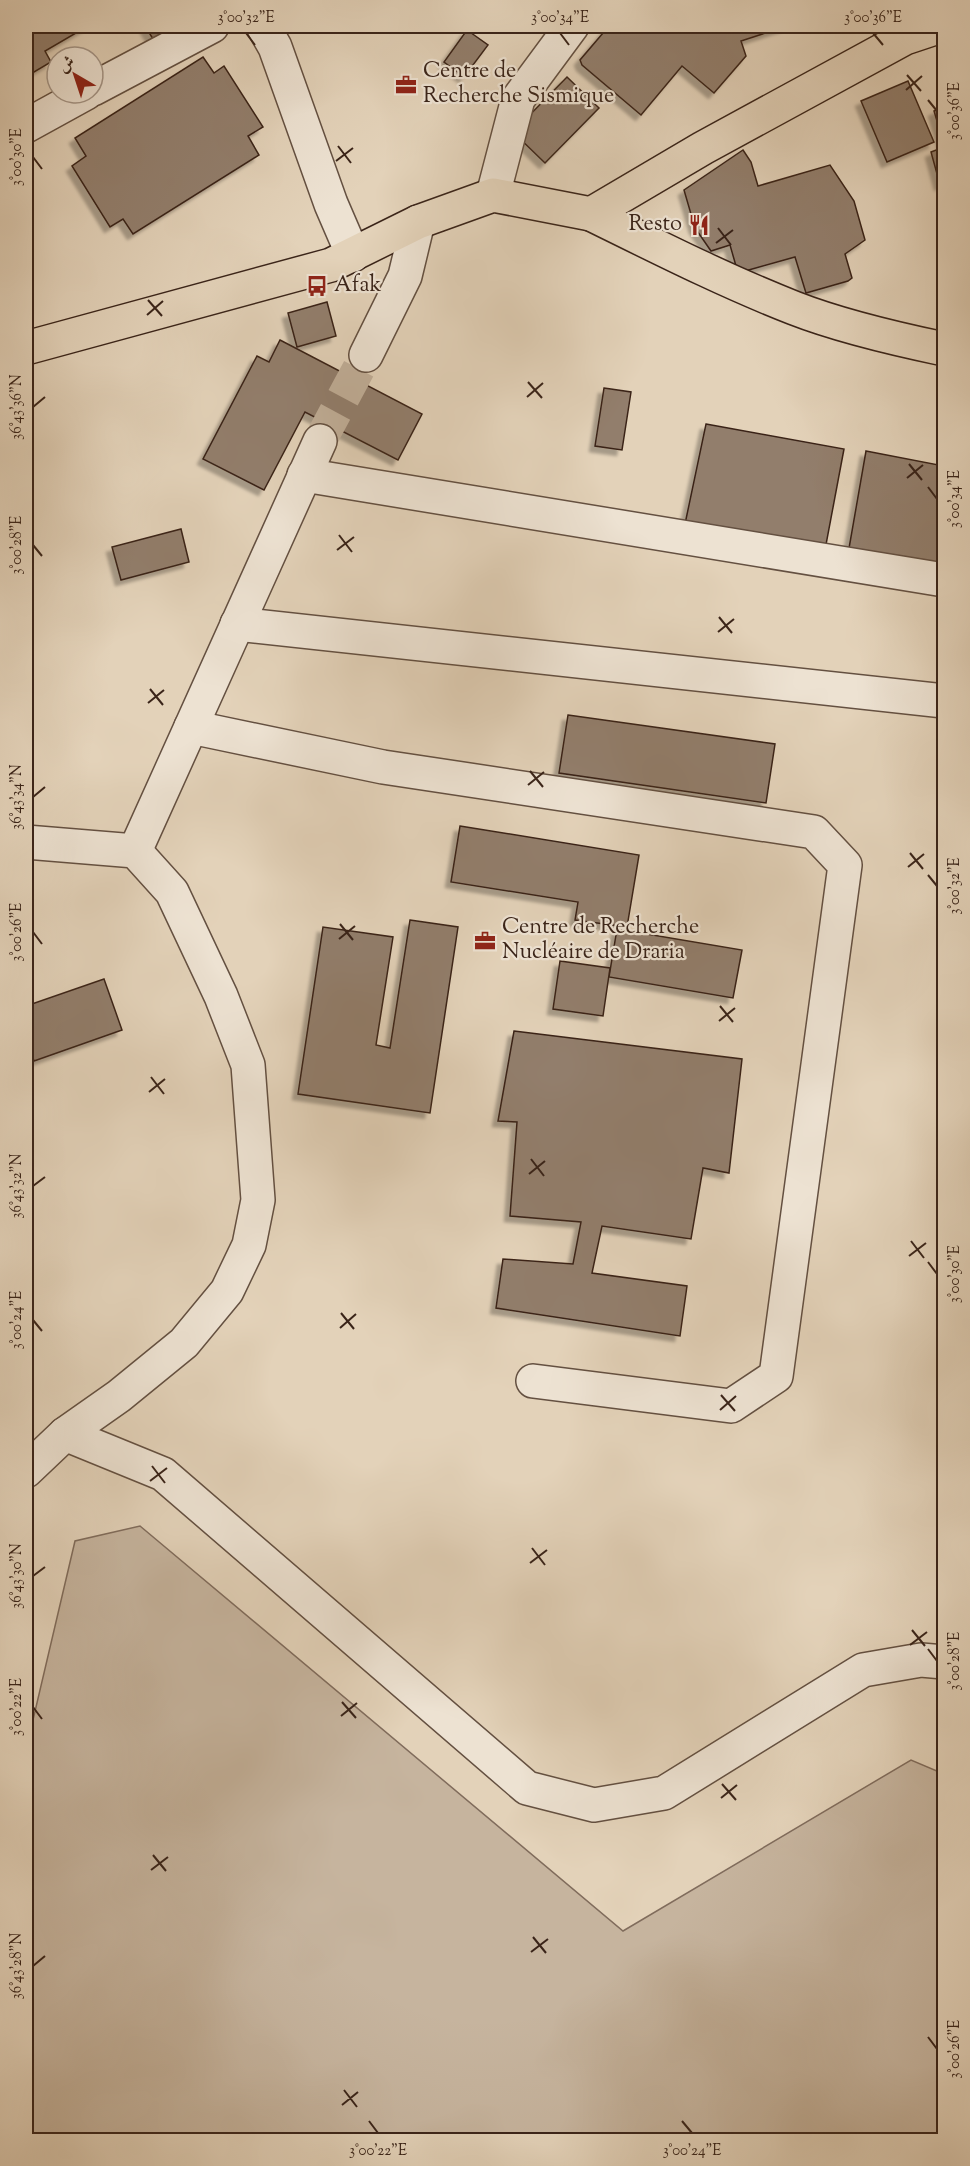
<svg xmlns="http://www.w3.org/2000/svg" width="970" height="2166" font-family="'Sorts Mill Goudy',Amiri,serif">
<style>
.green{fill:#c6b49e;stroke:#806c5c;stroke-width:1.5}
.building{fill:#927e6c;stroke:#3a2419;stroke-width:1.5;filter:url(#shadow)}
.lines{fill:none;stroke-linecap:round;stroke-linejoin:round}
.minor-tunnel{stroke:#c1af99;stroke-width:33;stroke-dasharray:33 16;stroke-linecap:butt}
.minor-casing{stroke:#645041;stroke-width:36}
.major-casing{stroke:#3a2419;stroke-width:36}
.minor{stroke:#ede2d2;stroke-width:33}
.major{stroke:#e3d2b9;stroke-width:33}
.ticks{fill:none;stroke:#3a2419;stroke-width:2}
.labels{text-anchor:middle;dominant-baseline:central;stroke-width:4.5;stroke-linejoin:round;paint-order:stroke}
.poi-label{font-size:22px;fill:#3a2419;stroke:#ede2d2;text-anchor:start}
.neatline{fill:none;stroke:#3a2419;stroke-width:2}
.ticks-label{font-size:15px;text-anchor:middle;fill:#3a2419}
</style>
<defs>
<filter id="shadow"><feDropShadow dx="-5.5" dy="5.5" stdDeviation="1.5" flood-color="#0004"/></filter>
</defs>
<rect width="100%" height="100%" fill="#e3d2b9"/>
<filter id="stains"><feTurbulence type="fractalNoise" baseFrequency=".00333" numOctaves="4"/><feColorMatrix values="0 0 0 0 .2 0 0 0 0 .09 0 0 0 0 .02 0 0 0 .5 -.17"/></filter>
<radialGradient id="worn" r=".72"><stop offset=".6" stop-color="#630" stop-opacity="0"/><stop offset="1" stop-color="#630" stop-opacity=".3"/></radialGradient>
<!-- green -->
<polygon class="green" points="140,1526 623,1931 911,1760 944,1774 944,2140 26,2140 26,1741 29,1737 75,1541"/>
<!-- building -->
<g class="building">
<polygon points="26,26 88,26 45,51 51,62 29,75 26,69"/>
<polygon points="145,26 175,26 153,39"/>
<polygon points="609,26 787,26 741,41 746,56 714,93 682,66 641,115 582,65 580,60"/>
<polygon points="467,30 488,45 464,77 444,62"/>
<polygon points="203,57 214,73 224,66 263,127 248,136 259,155 133,234 123,219 110,227 72,166 86,156 75,138"/>
<polygon points="567,77 599,108 545,163 513,132"/>
<polygon points="908,81 934,142 887,162 861,101"/>
<polygon points="944,107 944,145 934,111"/>
<polygon points="944,147 944,183 940,185 931,152"/>
<polygon points="743,150 751,162 758,186 830,165 854,201 865,240 845,254 852,278 848,281 806,293 795,257 738,273 730,245 711,251 695,228 684,190"/>
<polygon points="327,302 336,336 297,347 288,313"/>
<polygon points="280,340 422,414 398,460 305,412 264,490 203,459 257,356 269,362"/>
<polygon points="604,388 631,392 622,450 595,446"/>
<polygon points="706,424 844,449 825,550 685,524"/>
<polygon points="866,451 944,466 944,571 848,554"/>
<polygon points="181,529 189,562 121,580 112,547"/>
<polygon points="568,715 775,744 766,803 559,773"/>
<polygon points="460,826 639,855 627,927 575,920 578,902 451,882"/>
<polygon points="410,920 458,927 430,1113 298,1094 323,927 393,937 376,1045 390,1048"/>
<polygon points="617,929 742,950 733,998 609,977"/>
<polygon points="560,961 610,968 603,1016 553,1009"/>
<polygon points="104,979 122,1030 34,1061 26,1038 26,1006"/>
<polygon points="514,1031 742,1059 729,1173 703,1168 691,1239 602,1226 592,1273 687,1286 680,1336 496,1308 503,1259 573,1264 581,1222 510,1216 517,1122 498,1121"/>
</g>
<g class="lines">
<!-- minor-tunnel -->
<polyline class="minor-tunnel" points="320,441 366,355"/>
<defs>
<g id="minor">
<polyline points="263,26 275,47 331,204 353,255"/>
<polyline points="93,89 212,26"/>
<polyline points="26,126 86,93"/>
<polyline points="493,195 518,99 572,26"/>
<polyline points="366,355 405,276 418,222"/>
<polyline points="304,475 944,580"/>
<polyline points="237,624 944,701"/>
<polyline points="191,727 383,767 814,832 845,865 776,1376 731,1406 533,1381"/>
<polyline points="26,842 135,851 172,892 221,996 248,1065 258,1200 249,1245 227,1291 184,1343 119,1396 65,1434 26,1471"/>
<polyline points="135,851 320,441"/>
<polyline points="65,1434 163,1474 527,1788 594,1805 664,1793 863,1670 921,1660 944,1662"/>
</g>
<g id="major">
<path d="M591 214C658 247 725 281 794 308 840 326 896 339 944 349"/>
<polyline points="26,348 331,265 418,222 493,195 591,214 703,148 905,38 941,26"/>
</g>
</defs>
<!-- minor casing -->
<use href="#minor" class="minor-casing"/>
<!-- major casing -->
<use href="#major" class="major-casing"/>
<!-- minor -->
<use href="#minor" class="minor"/>
<!-- major -->
<use href="#major" class="major"/>
</g>
<!-- ticks -->
<path class="ticks" d="M246 33 255 45M560 33 569 45M873 33 883 45M907 75 921 91M906 90 922 76M928 100 937 111M338 146 351 163M33 157 42 169M336 161 353 148M718 228 731 245M716 243 733 230M148 300 162 316M147 315 163 301M528 382 542 398M527 397 543 383M33 407 45 397M909 464 922 480M907 478 923 465M928 487 937 499M339 535 352 552M33 545 42 556M337 550 354 537M719 617 732 633M718 632 734 619M150 689 163 705M148 703 164 690M530 771 543 787M528 785 544 772M33 797 45 787M910 853 923 869M908 867 924 854M928 875 937 886M340 924 353 940M33 932 42 944M339 939 355 926M720 1006 733 1022M719 1021 735 1008M151 1077 164 1094M149 1092 165 1079M531 1159 544 1176M529 1174 545 1161M33 1186 45 1177M911 1241 924 1258M909 1256 926 1243M928 1262 937 1274M341 1313 354 1329M33 1320 42 1331M340 1328 356 1314M721 1395 735 1411M720 1410 736 1396M152 1466 165 1483M150 1481 167 1468M532 1548 545 1565M530 1563 547 1550M33 1576 45 1567M912 1630 925 1646M910 1645 927 1632M928 1649 937 1661M342 1702 356 1718M33 1707 42 1719M341 1716 357 1703M722 1784 736 1800M721 1798 737 1785M153 1855 166 1871M151 1870 168 1857M533 1937 546 1953M531 1952 548 1939M33 1966 45 1956M928 2037 937 2049M344 2090 357 2107M342 2105 358 2092M369 2121 378 2133M682 2121 692 2133"/>
<!-- icons -->
<defs>
<symbol id="office-bare" viewBox="-9 -9 18 18"><path d="M-6-3h4V-5.5h4V-3h4V5H-6ZM-1-4.5V-3h2v-1.5ZM-6 0V1H6V0Z" fill="#8f2418" stroke="#ede2d2" stroke-width="2.5" paint-order="stroke"/></symbol>
<symbol id="restaurant-bare" viewBox="-9 -9 18 18"><path d="M-5-6h1v4h1v-4h1v4h1v-4h1v5L-1.5 .5V6h-2V.5L-5-1ZM5-6V6H3V1.5H1.5Q1.5-4 5-6Z" fill="#8f2418" stroke="#ede2d2" stroke-width="2.5" paint-order="stroke"/></symbol>
<symbol id="bus-bare" viewBox="-9 -9 18 18"><path d="M-5-6H5V4H4V6H2V4H-2V6H-4V4H-5ZM-3.5-4V0h7V-4ZM-3.5 1.2v1.5H-2V1.2ZM2 1.2v1.5H3.5V1.2Z" fill="#8f2418" stroke="#ede2d2" stroke-width="2.5" paint-order="stroke"/></symbol>
</defs>
<g fill-rule="evenodd">
<use href="#office-bare" x="391" y="70" width="30" height="30"/>
<use href="#restaurant-bare" x="684" y="210" width="30" height="30"/>
<use href="#bus-bare" x="302" y="271" width="30" height="30"/>
<use href="#office-bare" x="470" y="926" width="30" height="30"/>
</g>
<g class="labels">
<!-- poi labels -->
<g class="poi-label">
<text x="423" y="72">Centre de<tspan x="423" dy="25">Recherche Sismique</tspan></text>
<text x="682" y="225" text-anchor="end">Resto</text>
<text x="334" y="286">Afak</text>
<text x="502" y="928">Centre de Recherche<tspan x="502" dy="25">Nucléaire de Draria</tspan></text>
</g>
</g>
<!-- margin -->
<rect width="970" height="2166" fill="none" stroke="#e3d2b9" stroke-width="66"/>
<!-- north arrow -->
<g transform="translate(75 75) rotate(321)"><circle r="28" fill="#ede2d2" stroke="#a59688" stroke-width="1.5"/>
<path d="M0-4.5L10 22L0 15L-10 22Z" fill="#8f2418"/>
<text y="-9" font-size="16" font-weight="bold" text-anchor="middle" fill="#3a2419">ش</text>
</g>
<rect x="33" y="33" width="904" height="2100" class="neatline"/>
<g class="ticks-label">
<text x="246" y="22">3°00'32"E</text>
<text x="560" y="22">3°00'34"E</text>
<text x="873" y="22">3°00'36"E</text>
<text transform="translate(954 111) rotate(-90)" y="5">3°00'36"E</text>
<text transform="translate(16 157) rotate(-90)" y="5">3°00'30"E</text>
<text transform="translate(16 407) rotate(-90)" y="5">36°43'36"N</text>
<text transform="translate(954 499) rotate(-90)" y="5">3°00'34"E</text>
<text transform="translate(16 545) rotate(-90)" y="5">3°00'28"E</text>
<text transform="translate(16 797) rotate(-90)" y="5">36°43'34"N</text>
<text transform="translate(954 886) rotate(-90)" y="5">3°00'32"E</text>
<text transform="translate(16 932) rotate(-90)" y="5">3°00'26"E</text>
<text transform="translate(16 1186) rotate(-90)" y="5">36°43'32"N</text>
<text transform="translate(954 1274) rotate(-90)" y="5">3°00'30"E</text>
<text transform="translate(16 1320) rotate(-90)" y="5">3°00'24"E</text>
<text transform="translate(16 1576) rotate(-90)" y="5">36°43'30"N</text>
<text transform="translate(954 1661) rotate(-90)" y="5">3°00'28"E</text>
<text transform="translate(16 1707) rotate(-90)" y="5">3°00'22"E</text>
<text transform="translate(16 1966) rotate(-90)" y="5">36°43'28"N</text>
<text transform="translate(954 2049) rotate(-90)" y="5">3°00'26"E</text>
<text x="378" y="2155">3°00'22"E</text>
<text x="692" y="2155">3°00'24"E</text>
</g>
<rect width="100%" height="100%" filter="url(#stains)"/>
<rect width="100%" height="100%" fill="url(#worn)"/>
</svg>
